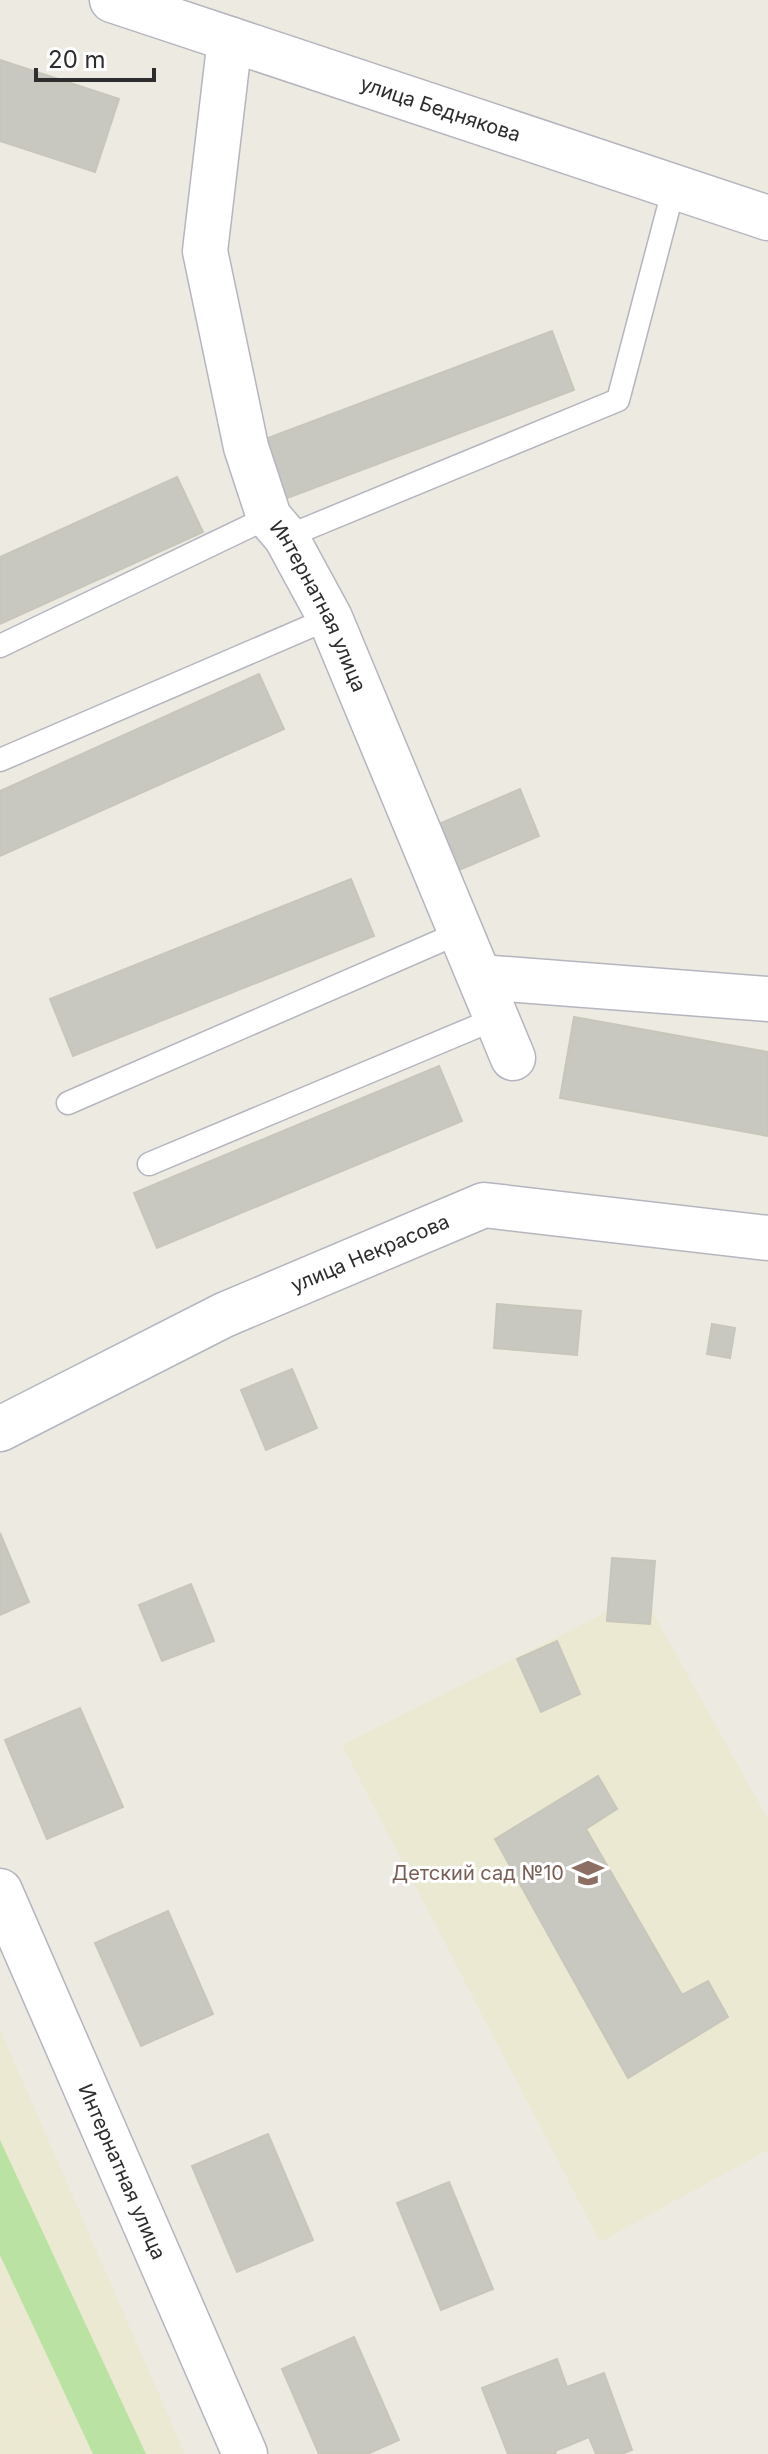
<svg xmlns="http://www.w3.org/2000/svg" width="768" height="2454" font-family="Inter,sans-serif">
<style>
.education{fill:#ece9d3}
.pitch{fill:#bae2a2}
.building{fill:#c9c8c0;stroke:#c8c6bb;stroke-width:2}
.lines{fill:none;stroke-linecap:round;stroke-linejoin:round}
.service-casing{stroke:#b5b5bf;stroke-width:25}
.minor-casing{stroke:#b5b5bf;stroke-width:47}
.tertiary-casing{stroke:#b5b5bf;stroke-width:47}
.service{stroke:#fff;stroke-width:22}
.minor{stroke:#fff;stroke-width:44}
.tertiary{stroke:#fff;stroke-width:44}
.labels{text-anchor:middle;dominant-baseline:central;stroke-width:6;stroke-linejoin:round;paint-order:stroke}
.street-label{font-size:20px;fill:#2d2d2d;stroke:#fff}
.education-label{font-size:20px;fill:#785e54;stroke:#fff;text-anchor:end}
</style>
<rect width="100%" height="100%" fill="#edeae2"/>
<!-- education -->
<g class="education">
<polygon points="651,1609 768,1819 768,2150 600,2242 342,1745 608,1611"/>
<polygon points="0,2029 185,2454 0,2454"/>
</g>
<!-- pitch -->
<polygon class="pitch" points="0,2140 146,2454 93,2454 0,2255"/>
<!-- building -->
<g class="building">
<polygon points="0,60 119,99 95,172 0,141"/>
<polygon points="552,331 574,390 274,503 252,444"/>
<polygon points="177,477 203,532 0,624 0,557"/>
<polygon points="259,674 284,729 0,856 0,791"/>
<polygon points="520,789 539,836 445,876 425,830"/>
<polygon points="351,879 374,936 73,1056 50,999"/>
<polygon points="574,1017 768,1052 768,1136 560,1098"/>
<polygon points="439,1066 462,1121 157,1248 134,1193"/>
<polygon points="497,1304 581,1311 577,1355 494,1348"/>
<polygon points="712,1324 735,1328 730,1358 707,1354"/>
<polygon points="292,1369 317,1428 266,1450 241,1390"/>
<polygon points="0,1533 29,1602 0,1615"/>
<polygon points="612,1558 655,1561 650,1624 607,1621"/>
<polygon points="191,1584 214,1641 162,1661 139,1605"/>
<polygon points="557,1641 580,1694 541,1712 517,1659"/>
<polygon points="80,1708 123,1807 47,1839 5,1740"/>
<polygon points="598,1776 617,1809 586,1829 682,1995 708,1981 728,2017 628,2078 495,1839"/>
<polygon points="168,1911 213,2014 141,2046 95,1943"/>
<polygon points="268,2134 313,2240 237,2272 192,2166"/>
<polygon points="449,2182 493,2289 441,2310 397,2203"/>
<polygon points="354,2337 399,2440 367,2454 319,2454 282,2369"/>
<polygon points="557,2359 567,2387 604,2373 632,2450 621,2454 596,2454 589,2437 555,2451 556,2454 508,2454 482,2388"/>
</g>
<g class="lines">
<defs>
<g id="service">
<polyline points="286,537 618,400 674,187"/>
<polyline points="0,646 269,517"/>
<polyline points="0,760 330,618"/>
<polyline points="68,1103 461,932"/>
<polyline points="149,1164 497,1018"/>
</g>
<g id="minor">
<path id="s1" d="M230 39 205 251 246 447 269 517 286 537 330 618 513 1058"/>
<polyline points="480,977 768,999"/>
<path id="s2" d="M0 1429 224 1315 484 1205 768 1238"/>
<path id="s3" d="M0 1891 245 2454"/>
</g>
<g id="tertiary">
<path id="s4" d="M112 0 768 218"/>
</g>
</defs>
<!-- service casing -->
<use href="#service" class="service-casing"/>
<!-- minor casing -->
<use href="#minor" class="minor-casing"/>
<!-- tertiary casing -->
<use href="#tertiary" class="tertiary-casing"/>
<!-- service -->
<use href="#service" class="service"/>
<!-- minor -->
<use href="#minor" class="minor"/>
<!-- tertiary -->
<use href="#tertiary" class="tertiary"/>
</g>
<!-- icons -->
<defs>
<symbol id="school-bare" viewBox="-9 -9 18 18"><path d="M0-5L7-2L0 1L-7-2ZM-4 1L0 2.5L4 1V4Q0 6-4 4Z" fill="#8d6e63" stroke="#fff" stroke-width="2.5" paint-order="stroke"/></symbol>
</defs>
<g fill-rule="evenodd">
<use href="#school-bare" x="566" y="1851" width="44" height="44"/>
</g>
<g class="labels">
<!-- street labels -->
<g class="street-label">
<text stroke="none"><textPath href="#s4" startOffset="346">улица Беднякова</textPath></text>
<text stroke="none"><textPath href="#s1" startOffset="590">Интернатная улица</textPath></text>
<text stroke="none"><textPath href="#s2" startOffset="410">улица Некрасова</textPath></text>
<text stroke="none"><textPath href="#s3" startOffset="306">Интернатная улица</textPath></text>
</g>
<!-- education labels -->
<g class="education-label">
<text x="564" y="1873">Детский сад №10</text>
</g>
</g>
<!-- scale -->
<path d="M36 68v12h118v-12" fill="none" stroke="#2d2d2d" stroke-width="4"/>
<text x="48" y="68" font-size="24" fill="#2d2d2d" stroke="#ffffff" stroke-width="6" paint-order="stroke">20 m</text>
</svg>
